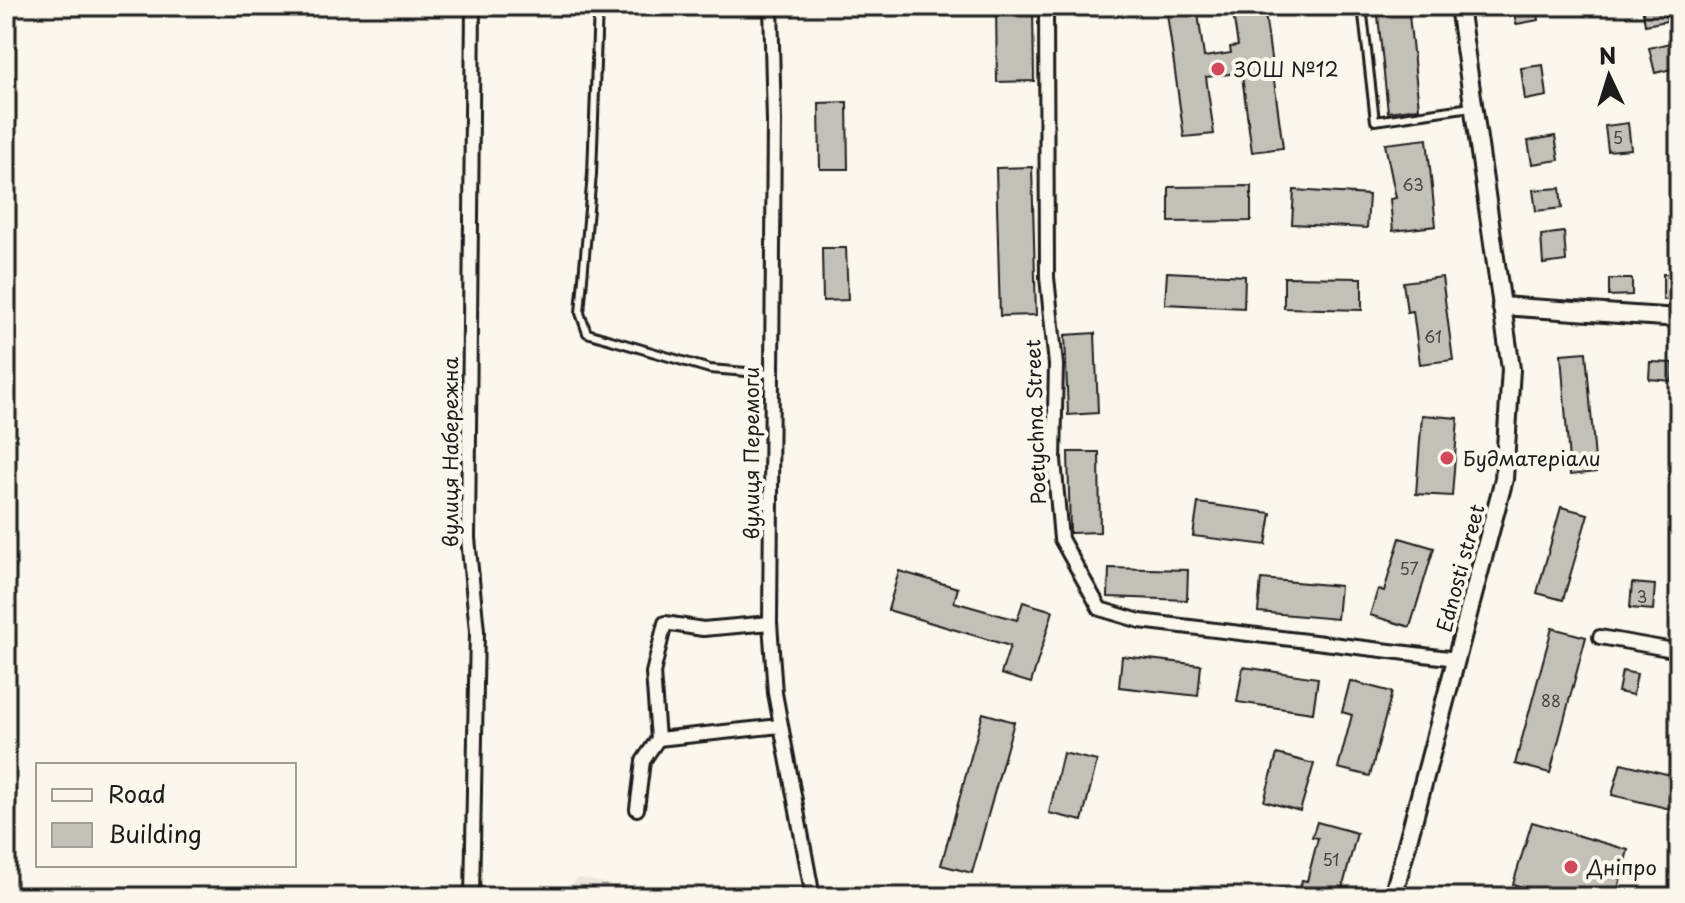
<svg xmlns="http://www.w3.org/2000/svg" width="1685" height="903" font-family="'Playpen Sans',sans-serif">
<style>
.built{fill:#eae6dc}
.building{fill:#c3c0b8;stroke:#1c1c1c;stroke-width:2}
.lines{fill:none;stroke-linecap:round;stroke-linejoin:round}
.service-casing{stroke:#1c1c1c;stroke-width:12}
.minor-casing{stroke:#1c1c1c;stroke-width:18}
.tertiary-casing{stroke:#1c1c1c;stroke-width:22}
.service{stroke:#fbf7ec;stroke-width:6}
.minor{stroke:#fbf7ec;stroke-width:12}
.tertiary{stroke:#fbf7ec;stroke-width:16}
.poi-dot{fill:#d1495b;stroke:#fbf7ec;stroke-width:3}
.labels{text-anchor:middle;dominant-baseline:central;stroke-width:8;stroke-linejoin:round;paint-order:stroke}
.number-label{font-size:16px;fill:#464543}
.poi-label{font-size:20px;fill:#1c1c1c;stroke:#fbf7ec;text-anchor:start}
.street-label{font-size:20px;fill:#1c1c1c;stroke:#fbf7ec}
</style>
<rect width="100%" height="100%" fill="#fbf7ec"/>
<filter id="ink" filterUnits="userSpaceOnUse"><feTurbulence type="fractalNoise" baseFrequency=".0125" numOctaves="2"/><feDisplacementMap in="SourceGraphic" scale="16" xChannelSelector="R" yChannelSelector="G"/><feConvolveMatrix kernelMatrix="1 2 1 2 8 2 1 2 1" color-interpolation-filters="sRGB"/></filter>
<g filter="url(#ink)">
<!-- built -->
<g class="built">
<polygon points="579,878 667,897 558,897"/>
<polygon points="836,886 837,897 696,897"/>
</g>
<!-- building -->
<g class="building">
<polygon points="996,6 1033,6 1034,81 997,82"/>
<polygon points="1166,6 1197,6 1204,57 1231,53 1230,47 1238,46 1232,6 1264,6 1283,148 1252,152 1242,76 1237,77 1237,73 1206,77 1214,134 1184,137"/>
<polygon points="1377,6 1408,6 1419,108 1388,112"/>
<polygon points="1513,6 1537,6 1539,20 1516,24"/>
<polygon points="1642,6 1665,6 1667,21 1645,25"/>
<polygon points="1670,43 1676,68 1655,73 1649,48"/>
<polygon points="1543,65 1547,96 1525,100 1521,68"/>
<polygon points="847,102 848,169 820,169 819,103"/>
<polygon points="1628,123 1631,149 1608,151 1605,126"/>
<polygon points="1555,136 1559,160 1532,164 1528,141"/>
<polygon points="1427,139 1436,226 1393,231 1390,199 1396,198 1385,144"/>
<polygon points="1032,167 1036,315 1000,316 996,168"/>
<polygon points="1251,186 1251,221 1169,222 1169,187"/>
<polygon points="1560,188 1562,208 1536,211 1533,190"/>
<polygon points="1294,190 1369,195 1367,228 1292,224"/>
<polygon points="1564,232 1566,261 1543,264 1541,235"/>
<polygon points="822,248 846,248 848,300 823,301"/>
<polygon points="1167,272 1245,276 1244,308 1165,304"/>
<polygon points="1663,274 1677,274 1677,299 1663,300"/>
<polygon points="1284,277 1362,278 1362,310 1284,308"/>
<polygon points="1442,277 1453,360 1420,364 1413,311 1407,312 1403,282"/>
<polygon points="1609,279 1632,279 1632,295 1609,296"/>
<polygon points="1095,333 1098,413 1068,415 1065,335"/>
<polygon points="1586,352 1596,472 1570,475 1561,354"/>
<polygon points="1650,362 1673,363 1672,381 1649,379"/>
<polygon points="1422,415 1458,418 1452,496 1416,494"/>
<polygon points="1068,452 1099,452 1100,532 1070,533"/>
<polygon points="1198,503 1271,513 1266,545 1193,536"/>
<polygon points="1561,507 1588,514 1563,600 1537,593"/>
<polygon points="1400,538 1434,548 1410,627 1370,615 1378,589 1384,591"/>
<polygon points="1109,568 1188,570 1187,600 1108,597"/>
<polygon points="899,571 958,588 954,602 1017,620 1023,602 1053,611 1031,683 1001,674 1010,646 888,610"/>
<polygon points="1261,579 1340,586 1337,619 1258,612"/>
<polygon points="1632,583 1655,585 1653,610 1630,608"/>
<polygon points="1552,628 1586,637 1550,773 1515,764"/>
<polygon points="1122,656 1201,665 1198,696 1119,687"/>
<polygon points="1243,667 1318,678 1313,713 1237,702"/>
<polygon points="1622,671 1637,674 1633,695 1618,692"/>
<polygon points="1350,681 1392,692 1370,776 1338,768 1352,715 1342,712"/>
<polygon points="983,713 1014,722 972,873 941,865"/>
<polygon points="1063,753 1097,761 1082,821 1049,813"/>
<polygon points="1277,754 1314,764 1300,811 1264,801"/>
<polygon points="1621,763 1679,777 1679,811 1612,795"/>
<polygon points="1317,822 1357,833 1340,897 1298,897 1302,880 1307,881 1318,838 1312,837"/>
<polygon points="1532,822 1628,850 1616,897 1554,897 1513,884"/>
</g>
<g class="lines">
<defs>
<g id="service">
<polyline points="598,6 592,174 580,313 587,333 710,369 771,374"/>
<polyline points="1362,6 1375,121 1471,107"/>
</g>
<g id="minor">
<polyline points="771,6 774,121 770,623 775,693 813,897"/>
<polyline points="1046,6 1047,277 1056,365 1054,460 1061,539 1100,609 1140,621 1457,659"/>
<polyline points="1600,637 1679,651"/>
<polyline points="658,739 780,726"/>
<polyline points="637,809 643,761 658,739 653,673 665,623 703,629 770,623"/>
<polyline points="472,897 477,631 468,538 473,6"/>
</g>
<g id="tertiary">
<polyline points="1501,306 1679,318"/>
<polyline points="1393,897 1504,479 1511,369 1459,6"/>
</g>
</defs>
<!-- service casing -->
<use href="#service" class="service-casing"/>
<!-- minor casing -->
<use href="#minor" class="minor-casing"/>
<!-- tertiary casing -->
<use href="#tertiary" class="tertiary-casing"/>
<!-- service -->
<use href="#service" class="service"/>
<!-- minor -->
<use href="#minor" class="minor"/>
<!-- tertiary -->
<use href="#tertiary" class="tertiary"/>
</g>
</g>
<!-- markers -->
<g class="poi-dot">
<circle cx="1218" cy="69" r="8"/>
<circle cx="1447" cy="458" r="8"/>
<circle cx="1571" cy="867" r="8"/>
</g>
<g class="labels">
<!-- number labels -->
<g class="number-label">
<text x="1618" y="137">5</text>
<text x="1413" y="184">63</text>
<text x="1433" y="336">61</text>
<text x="1409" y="568">57</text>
<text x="1642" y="596">3</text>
<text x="1551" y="700">88</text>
<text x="1331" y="859">51</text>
</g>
<!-- poi labels -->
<g class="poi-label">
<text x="1234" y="69">ЗОШ №12</text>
<text x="1463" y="458">Будматеріали</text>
<text x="1587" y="867">Дніпро</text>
</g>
<!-- street labels -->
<g class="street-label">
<text transform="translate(1035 422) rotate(-92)">Poetychna Street</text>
<text transform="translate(450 452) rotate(-90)">вулиця Набережна</text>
<text transform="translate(751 453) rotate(-90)">вулиця Перемоги</text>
<text transform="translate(1460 568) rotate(-75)">Ednosti street</text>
</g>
</g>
<!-- margin -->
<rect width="1685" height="903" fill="none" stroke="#fbf7ec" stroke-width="32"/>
<rect x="16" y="16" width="1653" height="871" fill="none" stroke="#1c1c1c" stroke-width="3" filter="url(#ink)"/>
<!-- legend -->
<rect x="36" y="763" width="260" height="104" fill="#fbf7ec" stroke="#a29f99" stroke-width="2"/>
<rect x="52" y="789" width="40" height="12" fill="#fbf7ec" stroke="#a29f99" stroke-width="2"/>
<text x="108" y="803" font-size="24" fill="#1c1c1c">Road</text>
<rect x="52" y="823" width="40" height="24" fill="#c3c0b8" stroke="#a29f99" stroke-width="2"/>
<text x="108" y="843" font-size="24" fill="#1c1c1c">Building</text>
<!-- north arrow -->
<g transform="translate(1609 76) rotate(356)" stroke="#fbf7ec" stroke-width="6" paint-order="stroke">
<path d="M0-6L14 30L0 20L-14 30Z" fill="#1c1c1c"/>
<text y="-12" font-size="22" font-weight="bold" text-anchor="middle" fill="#1c1c1c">N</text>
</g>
</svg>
